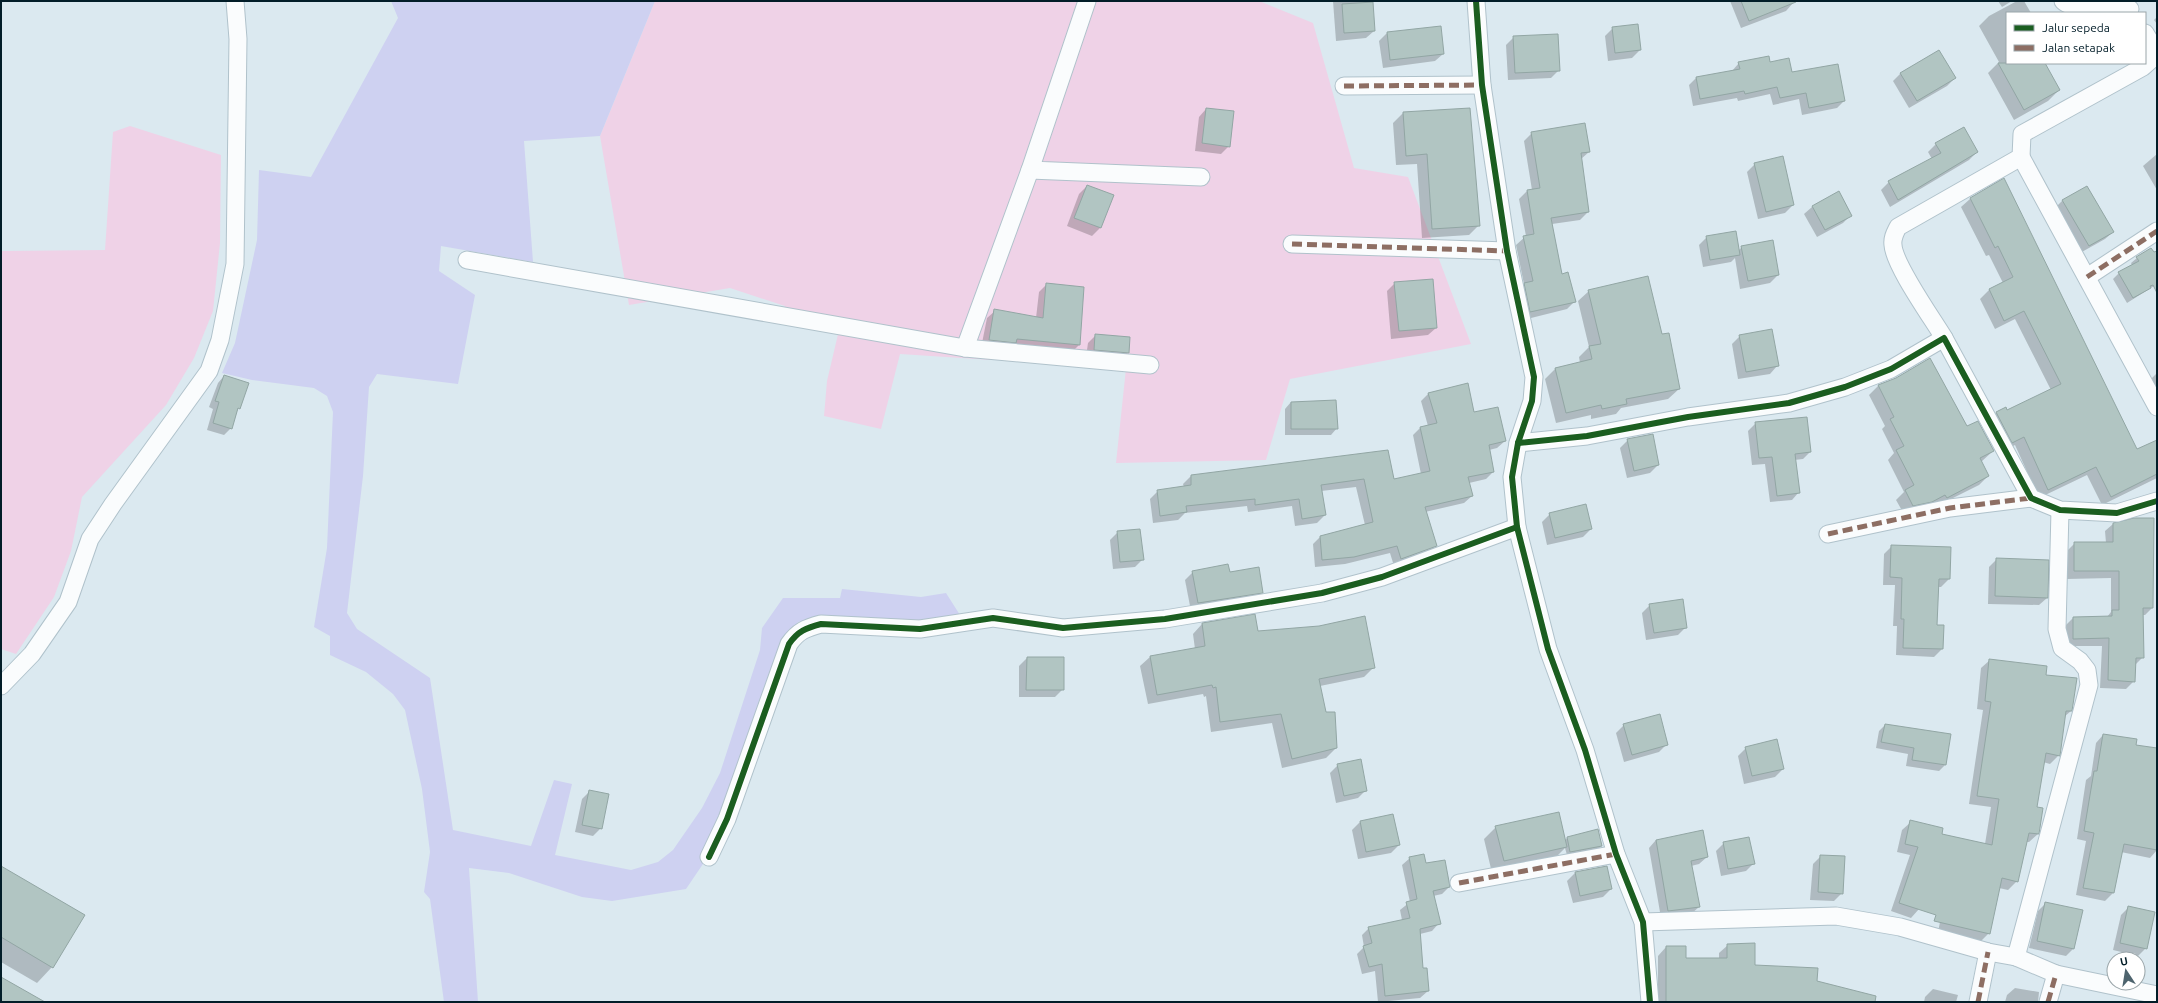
<svg xmlns="http://www.w3.org/2000/svg" width="2158" height="1003" font-family="Ubuntu,sans-serif">
<style>
.green{fill:#efd2e7}
.water{fill:#ced1f1}
.shadow{fill:#0003}
.building{fill:#b1c5c2;stroke:#92a6a4}
.lines{fill:none;stroke-linecap:round;stroke-linejoin:round}
.minor-casing{stroke:#b0c2cb;stroke-width:19}
.minor{stroke:#fafcfd;stroke-width:17}
.quiet{stroke:#8d6e63;stroke-width:5;stroke-dasharray:10 5;stroke-linecap:butt}
.cycleway-casing{stroke:#fff;stroke-width:8}
.cycleway{stroke:#1b5e20;stroke-width:6}
</style>
<rect width="100%" height="100%" fill="#dbe9f0"/>
<!-- green -->
<g class="green">
<polygon points="655,1 1259,1 1313,23 1354,168 1408,177 1471,344 1290,379 1266,460 1116,463 1127,359 1068,357 992,360 900,354 881,429 824,416 827,381 839,330 781,318 785,306 730,288 629,305 600,136"/>
<polygon points="130,126 221,155 220,243 213,311 194,358 166,405 82,497 71,551 54,597 16,654 1,649 1,251 105,250 113,132"/>
</g>
<!-- water -->
<polygon class="water" points="391,1 655,1 600,136 524,141 533,262 441,246 439,271 475,295 458,384 377,374 369,387 363,476 347,613 357,629 430,678 453,830 531,846 554,780 572,784 555,855 631,870 658,862 673,850 702,808 720,773 760,650 762,628 783,598 840,598 842,589 921,597 946,593 960,615 941,623 812,619 798,622 790,635 707,858 686,889 612,901 582,897 509,873 469,868 478,1002 444,1002 430,899 424,892 430,852 422,789 405,710 393,694 366,672 330,655 330,636 314,627 327,548 333,412 327,396 314,388 252,380 222,373 235,343 257,240 259,170 311,177 398,18"/>
<!-- shadow -->
<g class="shadow">
<polygon points="1333,1 1372,1 1374,31 1366,38 1336,41"/>
<polygon points="1730,1 1793,1 1793,3 1786,11 1741,28"/>
<polygon points="1998,1 2012,1 2002,7"/>
<polygon points="2017,1 2024,1 2031,13 2007,13 2007,63 2043,63 2059,90 2048,101 2014,120 1988,73 1999,62 1979,26 1989,16"/>
<polygon points="2157,17 2157,24 2154,20"/>
<polygon points="1613,28 1640,50 1632,58 1608,61 1605,36"/>
<polygon points="1387,33 1443,54 1435,61 1383,68 1379,41"/>
<polygon points="1514,37 1559,70 1551,78 1508,80 1506,45"/>
<polygon points="1739,63 1770,63 1792,73 1837,65 1844,101 1837,108 1802,115 1799,99 1773,105 1770,94 1738,101 1737,98 1693,106 1689,85 1696,78 1732,71"/>
<polygon points="1901,73 1955,78 1947,86 1909,108 1893,81"/>
<polygon points="1206,109 1229,146 1221,154 1195,151 1199,117"/>
<polygon points="1403,113 1479,225 1469,235 1422,238 1417,164 1396,165 1393,123"/>
<polygon points="1532,133 1589,152 1581,159 1588,212 1580,220 1552,224 1562,275 1574,302 1567,309 1523,320 1517,291 1524,284 1516,245 1526,236 1519,199 1527,191 1532,190 1524,141"/>
<polygon points="1936,144 1977,152 1969,160 1890,207 1881,190 1889,182 1932,159 1928,152"/>
<polygon points="2157,154 2157,190 2143,166"/>
<polygon points="1755,164 1793,205 1785,213 1758,219 1747,172"/>
<polygon points="2004,180 2136,451 2157,453 2157,478 2102,505 2087,475 2039,498 2015,445 2003,451 1987,422 1996,413 2005,408 2007,411 2051,390 2015,319 1995,329 1980,299 1989,290 2003,283 1989,255 1986,256 1961,207 1970,199"/>
<polygon points="1087,186 1112,195 1100,228 1092,236 1067,226 1079,194"/>
<polygon points="2087,187 2113,232 2105,239 2080,253 2054,209 2062,201"/>
<polygon points="1839,192 1851,215 1843,223 1817,237 1804,214 1812,207"/>
<polygon points="1707,237 1738,251 1742,247 1778,275 1770,283 1740,289 1735,258 1731,262 1703,267 1699,245"/>
<polygon points="2137,258 2157,260 2157,284 2127,303 2113,279 2119,273 2132,265 2131,263"/>
<polygon points="1395,283 1436,328 1428,335 1391,339 1387,291"/>
<polygon points="1047,284 1079,345 1071,353 981,348 987,318 995,311 1036,318 1039,292"/>
<polygon points="1589,291 1661,335 1679,389 1668,399 1621,408 1616,414 1591,419 1591,415 1556,423 1545,379 1556,368 1580,363 1579,357 1589,347 1578,301"/>
<polygon points="1096,335 1128,353 1120,360 1086,357 1088,343"/>
<polygon points="1740,336 1777,366 1770,374 1738,379 1732,344"/>
<polygon points="2157,373 2157,398 2149,381"/>
<polygon points="224,376 247,384 231,428 224,435 207,430 213,409 209,407 218,383"/>
<polygon points="1896,379 1966,427 1993,451 1981,462 1988,476 1979,485 1937,506 1904,514 1896,500 1904,492 1888,460 1894,453 1882,429 1885,426 1869,395 1878,386"/>
<polygon points="1467,385 1474,414 1505,441 1497,448 1489,450 1493,472 1486,479 1469,483 1472,496 1464,503 1425,512 1436,546 1428,553 1394,566 1390,553 1345,564 1315,567 1313,544 1320,537 1365,525 1356,487 1321,491 1325,515 1317,523 1295,526 1292,506 1248,512 1247,506 1185,513 1178,520 1153,523 1150,499 1158,491 1184,487 1183,484 1191,476 1387,451 1393,480 1421,474 1413,435 1420,428 1428,426 1421,401 1428,394"/>
<polygon points="1291,402 1337,428 1331,435 1285,435 1285,409"/>
<polygon points="1756,423 1810,452 1803,459 1794,460 1799,492 1792,500 1770,502 1765,464 1752,465 1748,431"/>
<polygon points="1628,440 1658,465 1650,473 1627,478 1620,448"/>
<polygon points="1550,514 1591,529 1583,537 1547,545 1542,522"/>
<polygon points="2113,524 2152,608 2145,615 2142,615 2143,657 2135,665 2134,681 2126,689 2100,688 2102,646 2066,646 2065,626 2073,618 2107,617 2111,612 2111,578 2067,579 2067,551 2075,543 2106,543 2105,531"/>
<polygon points="1118,532 1143,559 1135,567 1113,569 1110,540"/>
<polygon points="1892,546 1950,548 1949,579 1941,587 1938,587 1936,626 1942,649 1934,657 1896,655 1897,626 1893,626 1895,585 1883,585 1884,554"/>
<polygon points="1997,559 2047,598 2039,605 1988,604 1989,567"/>
<polygon points="1193,572 1229,573 1262,592 1254,600 1191,611 1185,580"/>
<polygon points="1650,605 1686,627 1678,635 1646,640 1642,613"/>
<polygon points="1202,624 1257,632 1319,627 1374,667 1364,677 1320,686 1325,713 1336,748 1326,758 1282,768 1272,723 1211,732 1206,696 1204,697 1203,694 1148,704 1140,666 1150,657 1195,649 1193,634"/>
<polygon points="1027,658 1063,689 1055,697 1019,697 1019,666"/>
<polygon points="1990,660 2045,676 2071,711 2064,717 2059,755 2050,764 2043,762 2036,808 2038,834 2029,842 2026,842 2017,881 2008,890 1999,888 1989,933 1980,942 1938,932 1942,912 1919,909 1911,918 1891,911 1910,855 1897,852 1902,830 1911,822 1941,834 1985,844 1991,807 1969,804 1983,710 1977,709 1981,668"/>
<polygon points="1624,725 1667,744 1659,752 1624,762 1616,733"/>
<polygon points="1885,725 1945,765 1939,771 1906,766 1908,754 1876,748 1879,731"/>
<polygon points="2103,735 2135,745 2157,749 2157,850 2150,858 2121,852 2113,893 2105,901 2076,895 2086,841 2077,839 2086,780 2091,776 2096,743"/>
<polygon points="1746,748 1783,769 1775,777 1744,784 1738,756"/>
<polygon points="1338,765 1366,790 1358,798 1336,803 1330,773"/>
<polygon points="590,791 601,828 593,836 575,832 582,799"/>
<polygon points="1393,815 1399,845 1391,853 1358,859 1352,830 1360,822"/>
<polygon points="1496,827 1565,840 1567,838 1601,846 1598,850 1567,855 1565,848 1554,859 1492,873 1484,839"/>
<polygon points="1656,840 1707,857 1699,864 1691,866 1699,907 1691,914 1661,918 1649,848"/>
<polygon points="1724,843 1754,863 1746,871 1721,876 1716,851"/>
<polygon points="1821,856 1842,893 1834,901 1810,900 1813,864"/>
<polygon points="1410,858 1425,864 1449,887 1442,894 1433,896 1439,923 1432,931 1420,934 1422,969 1428,991 1420,998 1378,1002 1375,971 1362,974 1357,954 1364,947 1362,935 1369,928 1402,920 1400,910 1410,902 1402,865"/>
<polygon points="1,867 52,967 37,983 1,962"/>
<polygon points="1575,873 1611,889 1603,897 1573,903 1567,881"/>
<polygon points="2046,903 2074,948 2066,956 2029,948 2038,911"/>
<polygon points="2129,907 2146,948 2138,956 2113,950 2121,915"/>
<polygon points="1728,945 1754,966 1870,1002 1658,1002 1658,956 1666,947 1685,959 1719,959 1719,953"/>
<polygon points="2015,988 2039,992 2038,1002 2005,1002 2007,995"/>
<polygon points="1933,989 1958,995 1956,1002 1924,1002 1925,997"/>
</g>
<!-- building -->
<g class="building">
<polygon points="1741,1 1796,1 1796,2 1749,21"/>
<polygon points="1373,2 1375,31 1344,33 1342,4"/>
<polygon points="1638,24 1641,50 1615,53 1612,27"/>
<polygon points="1441,26 1444,54 1390,60 1387,32"/>
<polygon points="1558,34 1560,71 1515,73 1513,36"/>
<polygon points="1939,50 1956,78 1917,101 1900,73"/>
<polygon points="1769,56 1770,62 1789,58 1792,72 1838,64 1845,101 1809,108 1806,93 1780,98 1777,87 1745,94 1744,91 1700,99 1696,77 1740,69 1738,62"/>
<polygon points="1998,63 2045,63 2060,90 2024,110"/>
<polygon points="1206,108 1234,111 1230,147 1202,143"/>
<polygon points="1470,108 1480,226 1432,229 1427,154 1406,156 1403,112"/>
<polygon points="1585,123 1590,152 1581,153 1589,212 1551,218 1562,274 1568,272 1576,302 1530,312 1524,283 1533,281 1523,236 1534,234 1527,190 1540,188 1531,132"/>
<polygon points="1964,127 1978,152 1898,200 1888,181 1941,153 1935,143"/>
<polygon points="1783,156 1794,205 1766,212 1754,163"/>
<polygon points="2004,178 2137,449 2157,440 2157,474 2111,497 2096,467 2048,490 2024,437 2012,443 1996,412 2006,407 2007,410 2061,384 2024,311 2004,321 1989,289 2013,277 1998,246 1995,248 1970,198"/>
<polygon points="1087,185 1114,195 1101,228 1074,218"/>
<polygon points="2087,186 2114,232 2089,246 2062,200"/>
<polygon points="1839,191 1852,216 1825,230 1812,206"/>
<polygon points="1736,231 1740,255 1710,260 1706,236"/>
<polygon points="1773,240 1779,275 1748,281 1741,246"/>
<polygon points="2151,248 2154,252 2157,251 2157,293 2153,285 2150,286 2151,288 2133,298 2118,272 2139,261 2136,257"/>
<polygon points="1648,276 1662,334 1669,333 1680,389 1626,399 1627,404 1602,409 1601,405 1566,413 1555,368 1592,359 1589,346 1601,344 1588,290"/>
<polygon points="1433,279 1437,328 1399,331 1394,282"/>
<polygon points="1046,283 1084,287 1080,345 1017,339 1016,343 989,340 994,309 1043,318"/>
<polygon points="1772,329 1779,366 1746,372 1739,335"/>
<polygon points="1095,334 1130,337 1129,353 1094,350"/>
<polygon points="1930,358 1967,426 1978,421 1994,451 1980,458 1989,476 1947,498 1945,495 1932,502 1913,506 1905,490 1914,485 1896,450 1904,446 1890,419 1894,417 1878,385 1896,378"/>
<polygon points="224,375 249,383 240,409 238,408 232,429 213,423 219,402 215,401"/>
<polygon points="1468,383 1474,412 1498,407 1506,441 1489,445 1494,472 1468,477 1473,496 1425,507 1437,546 1401,559 1397,546 1354,557 1322,560 1320,536 1373,522 1364,479 1321,485 1326,515 1302,519 1299,499 1255,505 1255,499 1186,506 1187,512 1160,516 1157,490 1191,485 1191,475 1388,450 1394,479 1430,471 1420,427 1437,423 1428,393"/>
<polygon points="1336,400 1338,429 1291,429 1291,402"/>
<polygon points="1807,417 1811,452 1795,454 1800,493 1777,496 1772,457 1759,458 1755,422"/>
<polygon points="1653,434 1659,465 1634,471 1627,439"/>
<polygon points="1586,504 1592,529 1555,538 1549,513"/>
<polygon points="2134,518 2154,518 2153,608 2143,608 2144,658 2136,658 2135,682 2108,680 2109,638 2073,639 2073,617 2112,616 2112,610 2119,610 2119,571 2074,571 2074,542 2113,542 2113,523"/>
<polygon points="1140,529 1144,560 1120,562 1117,531"/>
<polygon points="1891,545 1951,547 1950,579 1939,579 1937,625 1944,625 1943,649 1903,648 1904,619 1901,619 1902,578 1890,577"/>
<polygon points="1996,558 2049,560 2048,598 1995,596"/>
<polygon points="1228,564 1230,572 1259,567 1263,593 1198,603 1192,571"/>
<polygon points="1683,599 1687,628 1654,633 1649,604"/>
<polygon points="1255,614 1258,631 1319,626 1365,616 1375,668 1319,679 1326,712 1335,712 1337,748 1292,759 1281,714 1220,722 1216,687 1213,688 1212,685 1157,695 1150,656 1205,646 1202,623"/>
<polygon points="1027,657 1064,657 1064,690 1026,690"/>
<polygon points="1989,659 2047,666 2046,675 2077,678 2072,711 2066,711 2060,756 2046,753 2037,807 2043,808 2039,834 2029,833 2018,882 2002,878 1990,934 1934,921 1936,915 1899,903 1918,847 1905,844 1910,820 1943,828 1942,834 1992,845 1999,799 1977,796 1991,702 1985,701"/>
<polygon points="1660,714 1668,745 1632,755 1623,724"/>
<polygon points="1885,724 1951,734 1946,765 1912,760 1914,748 1881,742"/>
<polygon points="2103,734 2137,739 2136,745 2157,748 2157,850 2124,844 2114,893 2083,888 2094,833 2084,831 2094,771 2097,771"/>
<polygon points="1777,739 1784,769 1752,776 1745,747"/>
<polygon points="1361,759 1367,791 1344,796 1337,764"/>
<polygon points="589,790 609,794 602,829 582,825"/>
<polygon points="1559,812 1567,847 1504,861 1495,826"/>
<polygon points="1393,814 1400,845 1366,852 1360,821"/>
<polygon points="1598,829 1602,846 1570,852 1567,837"/>
<polygon points="1703,830 1708,857 1691,861 1700,907 1668,911 1656,840"/>
<polygon points="1749,837 1755,864 1728,869 1723,842"/>
<polygon points="1424,854 1426,863 1445,860 1450,887 1433,891 1441,924 1420,929 1423,968 1427,968 1429,991 1385,996 1382,964 1369,967 1363,946 1372,943 1368,927 1410,918 1406,902 1417,899 1409,857"/>
<polygon points="1820,855 1845,856 1843,894 1818,892"/>
<polygon points="1,866 85,915 53,968 1,937"/>
<polygon points="1607,866 1612,889 1580,896 1575,872"/>
<polygon points="2045,902 2083,910 2074,949 2037,941"/>
<polygon points="2128,906 2155,912 2147,949 2120,943"/>
<polygon points="1755,943 1755,965 1818,968 1817,981 1876,996 1875,1002 1666,1002 1666,946 1686,946 1686,958 1727,958 1727,944"/>
<polygon points="1,977 45,1002 1,1002"/>
</g>
<g class="lines">
<defs>
<g id="minor">
<polyline points="1087,1 1030,170 1201,177"/>
<polyline points="1476,1 1482,85 1507,251 1534,377 1532,401 1518,443 1512,477 1517,527 1548,649 1585,750 1616,854 1643,922 1650,1002"/>
<path d="M2063 1C2074 12 2115 9 2130 9"/>
<polyline points="1344,86 1482,85"/>
<polyline points="2021,157 2157,407"/>
<polyline points="1292,244 1507,251"/>
<polyline points="467,260 965,348 1150,365"/>
<polyline points="2087,277 2157,231"/>
<path d="M1944 338C1932 318 1894 265 1893 245 1892 238 1895 233 1898 227L2021 157 2022 134 2143 67 2153 58V46L2145 33"/>
<polyline points="965,348 1030,170"/>
<polyline points="1518,443 1587,436 1688,417 1789,403 1845,387 1891,369 1944,338 2031,498 2060,510 2117,513 2157,501"/>
<polyline points="1828,534 1950,508 2031,498"/>
<polyline points="1,686 32,654 68,602 90,539 113,504 209,371 220,340 235,264 238,39 235,1"/>
<path d="M709 857 727 819 789 644C798 631 806 628 821 624L920 629 993 618 1063 628 1165 619 1322 593 1382 577 1517 527"/>
<polyline points="1459,883 1616,854"/>
<polyline points="1643,922 1836,916 1900,927 1988,952 2016,957 2056,974 2157,995"/>
<polyline points="2016,957 2089,685 2087,670 2080,661 2062,648 2057,629 2060,510"/>
<polyline points="1978,1002 1988,952"/>
<polyline points="2048,1002 2056,974"/>
</g>
</defs>
<!-- minor casing -->
<use href="#minor" class="minor-casing"/>
<!-- minor -->
<use href="#minor" class="minor"/>
<!-- quiet -->
<g class="quiet">
<polyline points="1344,86 1482,85"/>
<polyline points="1292,244 1507,251"/>
<polyline points="2087,277 2157,231"/>
<polyline points="1828,534 1950,508 2031,498"/>
<polyline points="1459,883 1616,854"/>
<polyline points="1978,1002 1988,952"/>
<polyline points="2048,1002 2056,974"/>
</g>
<defs>
<g id="cycleway">
<polyline points="1476,1 1482,85 1507,251 1534,377 1532,401 1518,443 1512,477 1517,527 1548,649 1585,750 1616,854 1643,922 1650,1002"/>
<polyline points="1518,443 1587,436 1688,417 1789,403 1845,387 1891,369 1944,338 2031,498 2060,510 2117,513 2157,501"/>
<path d="M709 857 727 819 789 644C798 631 806 628 821 624L920 629 993 618 1063 628 1165 619 1322 593 1382 577 1517 527"/>
</g>
</defs>
<!-- cycleway casing -->
<use href="#cycleway" class="cycleway-casing"/>
<!-- cycleway -->
<use href="#cycleway" class="cycleway"/>
</g>
<!-- border -->
<rect width="2158" height="1003" fill="none" stroke="#021d28" stroke-width="4"/>
<!-- legend -->
<rect x="2006" y="12" width="140" height="52" fill="#ffffff" stroke="#9aa5a9"/>
<rect x="2014" y="25" width="20" height="6" fill="#1b5e20" stroke="#9aa5a9"/>
<text x="2042" y="32" font-size="12" fill="#021d28">Jalur sepeda</text>
<rect x="2014" y="45" width="20" height="6" fill="#8d6e63" stroke="#9aa5a9"/>
<text x="2042" y="52" font-size="12" fill="#021d28">Jalan setapak</text>
<!-- north arrow -->
<g transform="translate(2126 971) rotate(348)"><circle r="19" fill="#ffffff" stroke="#9aa5a9"/>
<path d="M0-3L7 15L0 10L-7 15Z" fill="#4e646e"/>
<text y="-6" font-size="11" font-weight="bold" text-anchor="middle" fill="#021d28">U</text>
</g>
</svg>
